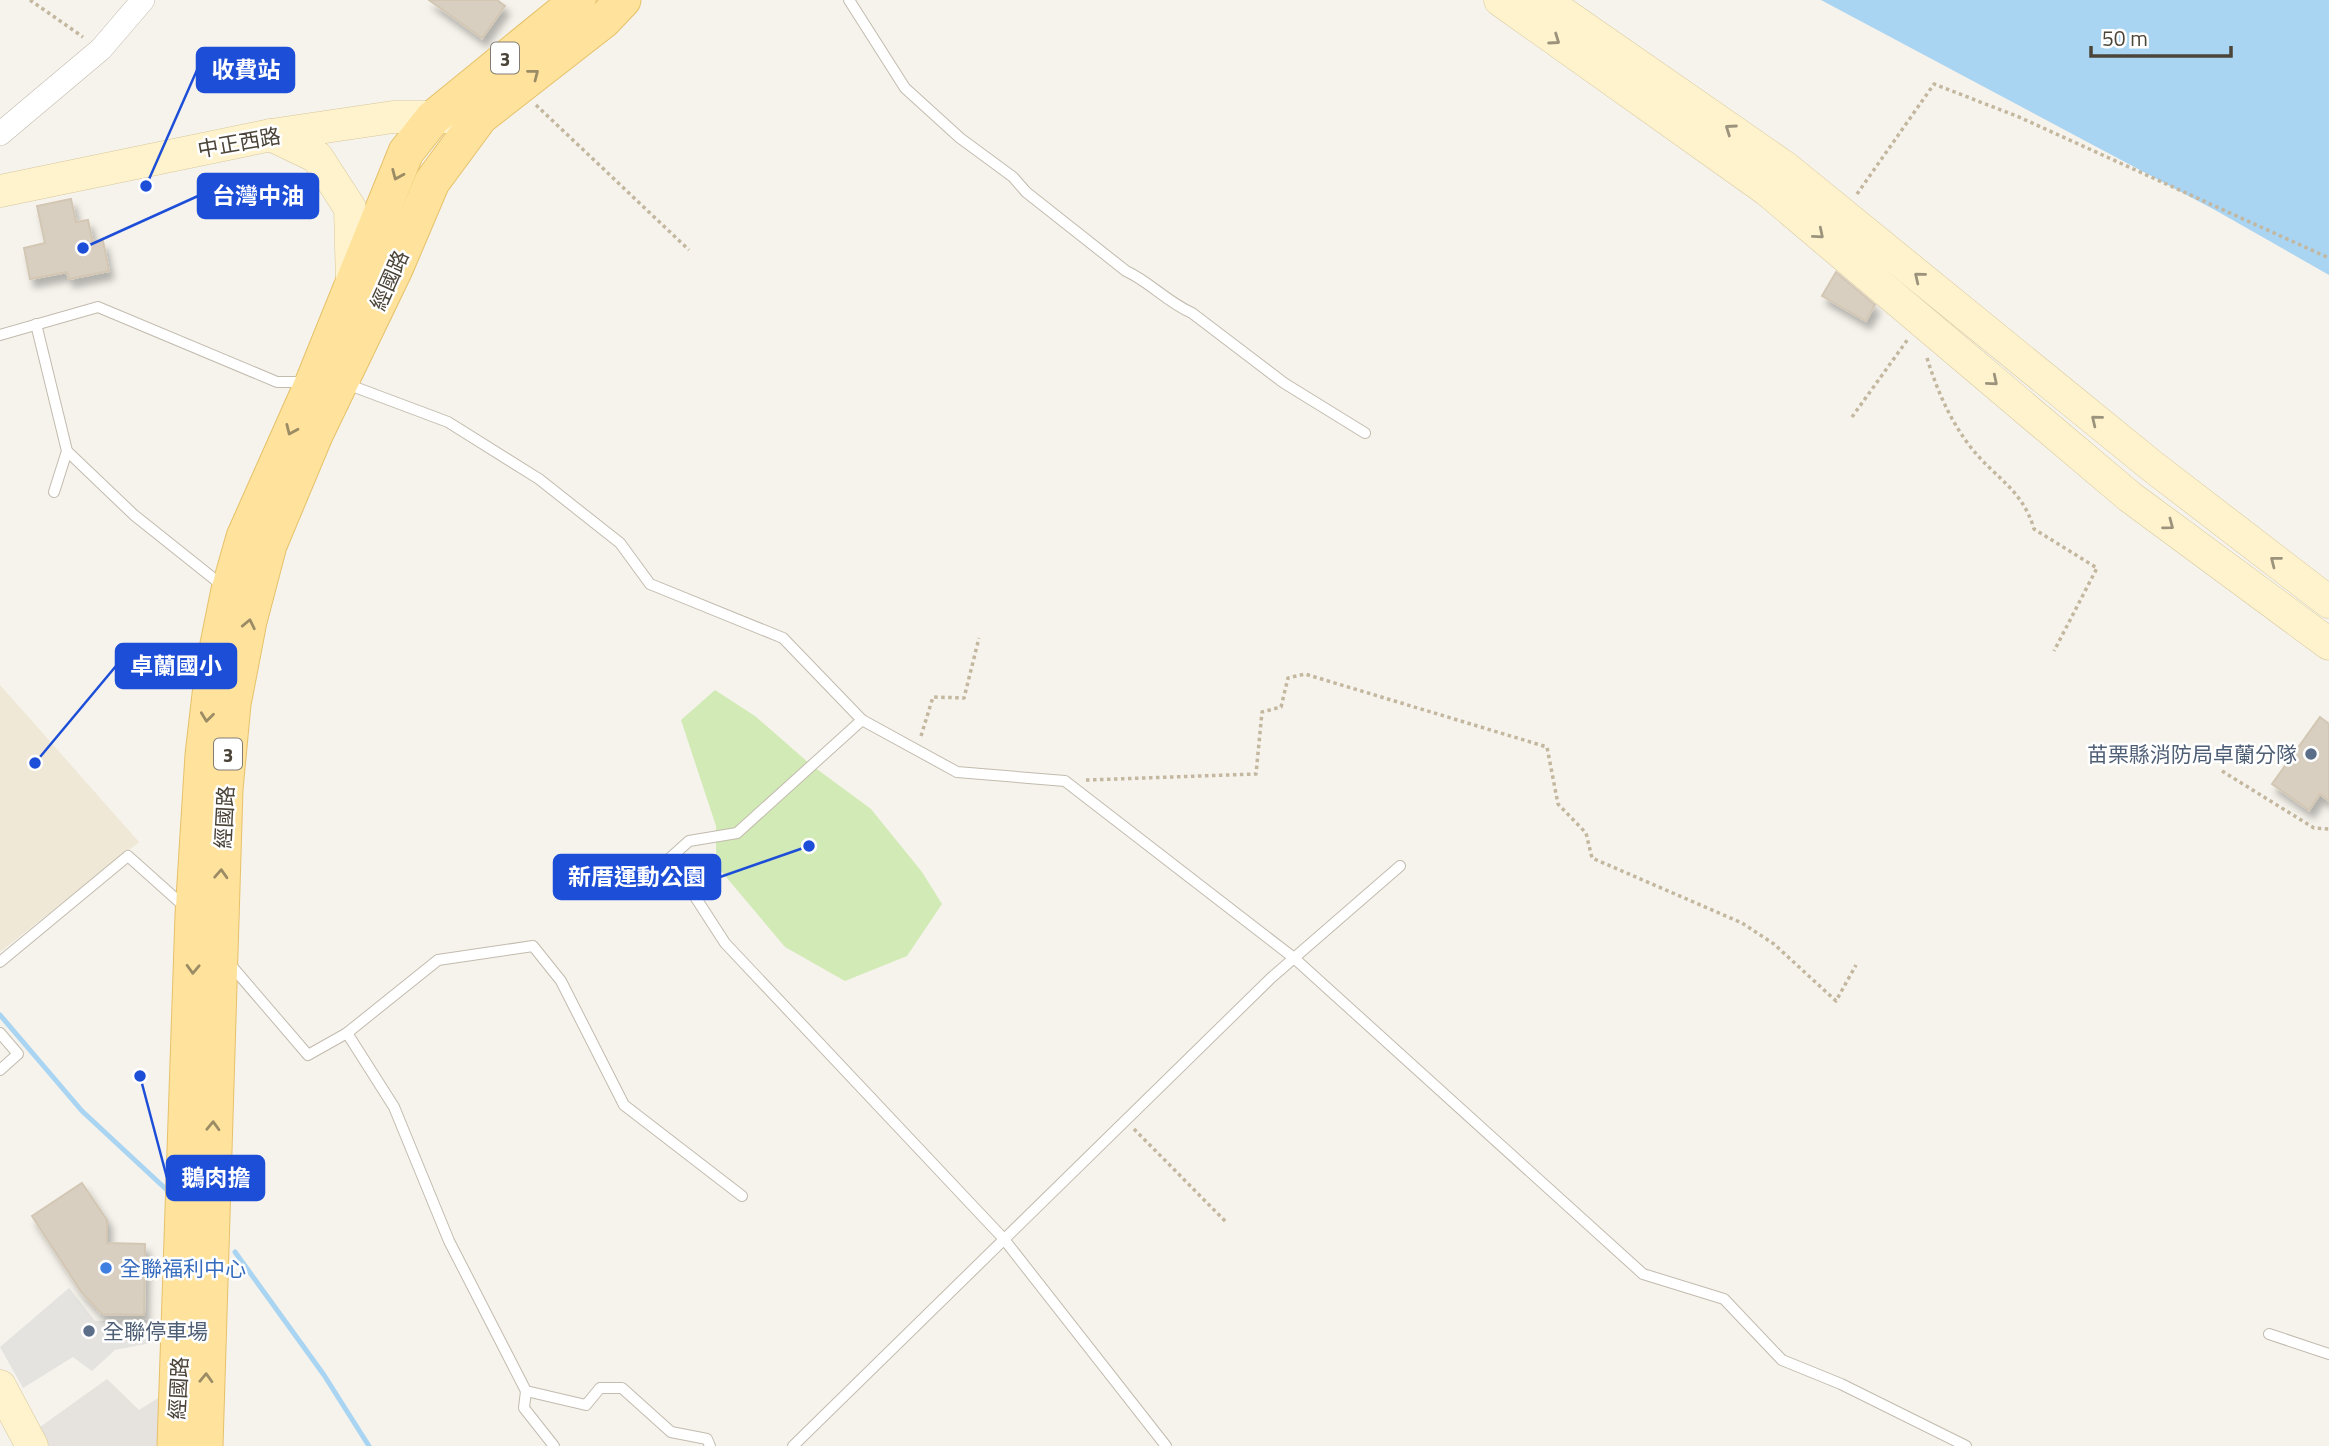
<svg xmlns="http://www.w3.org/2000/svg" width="2329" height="1446" font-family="'Titillium Web','Noto Sans TC',sans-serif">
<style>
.industrial{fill:#e6e2dd}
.education{fill:#efe8d6}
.green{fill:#d2eab5}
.parking{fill:#e5e3e0}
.water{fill:#a9d4f2}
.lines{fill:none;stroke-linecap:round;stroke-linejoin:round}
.stream{stroke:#a9d4f2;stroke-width:5}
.building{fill:#d8cfc1;stroke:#d3c7b4;stroke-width:2;filter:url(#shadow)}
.lane-casing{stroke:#c2bbae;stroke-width:12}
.street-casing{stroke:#c2bbae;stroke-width:24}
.secondary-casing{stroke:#d6c79b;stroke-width:33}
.primary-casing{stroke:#e6c16a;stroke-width:37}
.path{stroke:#c4b79f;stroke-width:3.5;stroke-dasharray:3.5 3.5;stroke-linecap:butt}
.lane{stroke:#fff;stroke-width:10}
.street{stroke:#fff;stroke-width:23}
.secondary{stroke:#fff3cd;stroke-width:32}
.primary{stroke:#ffe39c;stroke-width:35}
.oneway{stroke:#9c937c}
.oneway2{stroke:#9c8c66}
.service-dot{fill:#5c6f8a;stroke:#fff;stroke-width:2.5}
.shop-dot{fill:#3f7fe0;stroke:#fff;stroke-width:2.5}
.labels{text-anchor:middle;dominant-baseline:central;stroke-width:5;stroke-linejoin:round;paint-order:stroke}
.shield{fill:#fff;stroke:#817c74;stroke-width:2}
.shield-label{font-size:19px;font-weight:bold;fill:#4b4439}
.street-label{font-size:21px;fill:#4b4439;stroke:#fff}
.service-label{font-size:21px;fill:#4e5e75;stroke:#fff;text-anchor:end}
.shop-label{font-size:21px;fill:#366cbe;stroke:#fff;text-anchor:start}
.leader{fill:none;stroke:#1d4ed8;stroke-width:2.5}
.callout-dot{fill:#1d4ed8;stroke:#fff;stroke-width:2.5}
.callout{fill:#1d4ed8;stroke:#1d4ed8;stroke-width:2.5}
.callout-label{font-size:23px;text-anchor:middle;font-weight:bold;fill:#fff}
</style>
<defs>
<filter id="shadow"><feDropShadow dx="4.5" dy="8" stdDeviation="3.5" flood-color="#0004"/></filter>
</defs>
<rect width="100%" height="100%" fill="#f6f3ec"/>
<!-- industrial -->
<polygon class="industrial" points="107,1379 139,1410 158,1398 163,1439 157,1446 49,1446 40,1427"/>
<!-- education -->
<polygon class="education" points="0,685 139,842 0,952"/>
<!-- green -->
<polygon class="green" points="715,690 755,716 810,764 871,809 922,872 942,904 907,956 845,981 785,947 716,865 716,826 681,720"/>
<!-- parking -->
<polygon class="parking" points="69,1288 95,1321 157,1320 162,1341 115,1350 92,1371 73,1357 23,1388 0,1347"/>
<!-- water -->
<polygon class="water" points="1821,0 2329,0 2329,275 2215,210"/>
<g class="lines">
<!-- stream -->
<g class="stream">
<polyline points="0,1015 82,1111 168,1191"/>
<polyline points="235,1252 324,1375 369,1446"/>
</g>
</g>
<!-- building -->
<g class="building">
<polygon points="429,0 497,0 505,6 482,38"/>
<polygon points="71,199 76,222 88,220 93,243 103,241 109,271 69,279 67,272 30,279 24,248 45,243 37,206"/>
<polygon points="1836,272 1875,305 1866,321 1822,296"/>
<polygon points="2320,717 2329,724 2329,801 2320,794 2309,810 2272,784"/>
<polygon points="82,1183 107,1220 107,1243 145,1244 144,1315 102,1314 82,1293 32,1216"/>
</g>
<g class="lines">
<defs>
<g id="lane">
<path d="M849 0 905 88 960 138 1013 177 1026 192 1126 271C1150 282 1167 302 1192 313L1284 383 1365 433"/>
<polyline points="36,324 67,451 134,515 223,586"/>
<polyline points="0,335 98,307 277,382 307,382"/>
<polyline points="344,383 448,422 539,479 620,543 650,584 783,638 862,720 957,772 1065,781 1294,958 1643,1274 1724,1299 1782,1360 1841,1384 1966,1446"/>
<polyline points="54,492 67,451"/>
<polyline points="862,720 737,833 689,841 670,858 725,943 1003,1238 1166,1446"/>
<polyline points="0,962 128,856 185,907"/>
<polyline points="229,963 308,1055 347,1033 438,960 533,946 561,981 624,1105 742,1196"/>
<polyline points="0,1033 18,1054 0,1070"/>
<polyline points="347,1033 394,1107 449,1241 526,1391 586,1405 600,1388 622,1388 671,1432 707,1439 710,1446"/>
<polyline points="2269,1334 2329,1354"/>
<polyline points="526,1391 524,1408 554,1446"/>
<polyline points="793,1446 1271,978 1400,866"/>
</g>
<polyline id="street" points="0,134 101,49 143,0"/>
<g id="secondary">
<polyline points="1500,0 1767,190 2130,497 2329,644"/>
<polyline points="1544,0 1786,168 2152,466 2329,602"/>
<polyline points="271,135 317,157 350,208 352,284"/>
<polyline points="0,191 271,135 393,117 454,117"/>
<polyline points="0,1386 32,1446"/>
</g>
<g id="primary">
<polyline points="175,1446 193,915 203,755 213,669 229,590 244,537 313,382 406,152 433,118 578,0"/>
<polyline points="205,1446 225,789 233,704 249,621 269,545 315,435 395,269 432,182 480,117 603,21 623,0"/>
</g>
</defs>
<!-- lane casing -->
<use href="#lane" class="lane-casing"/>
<!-- street casing -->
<use href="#street" class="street-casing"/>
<!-- secondary casing -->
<use href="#secondary" class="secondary-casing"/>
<!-- primary casing -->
<use href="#primary" class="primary-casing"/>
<!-- path -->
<g class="path">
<polyline points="30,0 83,37"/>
<polyline points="536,105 689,250"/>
<polyline points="1857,194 1934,84 2019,117 2329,258"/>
<path d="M1927 358C1937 390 1949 418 1969 445 1993 477 2022 488 2034 529L2097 568 2054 651"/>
<polyline points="1852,417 1908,339"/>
<polyline points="921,736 933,697 964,698 979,638"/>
<polyline points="2222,771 2314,828 2329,829"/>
<polyline points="1086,780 1256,774 1262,712 1281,707 1288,678 1305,674 1547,747 1558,804 1586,833 1592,858 1742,923 1774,944 1836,1001 1856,965"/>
<polyline points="1134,1129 1226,1222"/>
</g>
<!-- lane -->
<use href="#lane" class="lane"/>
<!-- street -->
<use href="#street" class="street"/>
<!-- secondary -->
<use href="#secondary" class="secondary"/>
<!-- primary -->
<use href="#primary" class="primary"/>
</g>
<!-- one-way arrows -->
<defs><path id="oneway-chevron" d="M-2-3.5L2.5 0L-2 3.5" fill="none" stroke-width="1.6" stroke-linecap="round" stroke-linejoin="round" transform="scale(1.75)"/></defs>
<g class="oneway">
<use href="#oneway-chevron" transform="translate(1555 40) rotate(35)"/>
<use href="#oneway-chevron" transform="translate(1730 129) rotate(-145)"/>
<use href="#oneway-chevron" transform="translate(1819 234) rotate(40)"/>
<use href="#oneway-chevron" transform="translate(1919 277) rotate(-141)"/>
<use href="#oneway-chevron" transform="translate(1993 381) rotate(40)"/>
<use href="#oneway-chevron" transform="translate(2096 420) rotate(-141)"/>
<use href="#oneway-chevron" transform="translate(2169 525) rotate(37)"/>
<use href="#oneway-chevron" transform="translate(2275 561) rotate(-142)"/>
</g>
<g class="oneway2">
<use href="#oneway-chevron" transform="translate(534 74) rotate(-38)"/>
<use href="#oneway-chevron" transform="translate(397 175) rotate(113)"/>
<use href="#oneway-chevron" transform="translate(291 430) rotate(114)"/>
<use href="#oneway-chevron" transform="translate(249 624) rotate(-78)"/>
<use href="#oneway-chevron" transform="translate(207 717) rotate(97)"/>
<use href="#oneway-chevron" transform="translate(221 874) rotate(-87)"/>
<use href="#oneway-chevron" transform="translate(193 969) rotate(92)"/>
<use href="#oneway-chevron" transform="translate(213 1126) rotate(-88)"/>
<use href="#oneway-chevron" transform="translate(206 1378) rotate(-88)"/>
</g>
<!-- markers -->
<g class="service-dot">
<circle cx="2311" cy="754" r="7"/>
<circle cx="89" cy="1331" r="7"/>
</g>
<circle class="shop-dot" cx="106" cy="1268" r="7"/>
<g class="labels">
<!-- shield labels -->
<g class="shield">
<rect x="491" y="42.5" width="28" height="31" rx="5"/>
<rect x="214" y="738.5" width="28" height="31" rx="5"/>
</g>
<g class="shield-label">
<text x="505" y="58">3</text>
<text x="228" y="754">3</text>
</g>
<!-- street labels -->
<g class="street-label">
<text transform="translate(239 142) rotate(-10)">中正西路</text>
<text transform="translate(389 280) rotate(-66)">經國路</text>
<text transform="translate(224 817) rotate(-87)">經國路</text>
<text transform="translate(178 1388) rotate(-87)">經國路</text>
</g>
<!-- service labels -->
<g class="service-label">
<text x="2297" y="754">苗栗縣消防局卓蘭分隊</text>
<text x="103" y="1331" text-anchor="start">全聯停車場</text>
</g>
<!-- shop labels -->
<g class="shop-label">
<text x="120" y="1268">全聯福利中心</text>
</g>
</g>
<!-- callouts -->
<path class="leader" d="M146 186L197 70M83 248L198 196M35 763L116 666M809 846L720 877M140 1076L167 1178"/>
<g class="callout-dot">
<circle cx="146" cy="186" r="7"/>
<circle cx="83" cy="248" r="7"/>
<circle cx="35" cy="763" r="7"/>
<circle cx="809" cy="846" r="7"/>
<circle cx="140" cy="1076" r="7"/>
</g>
<g class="callout">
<rect x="197" y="48" width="97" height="44" rx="7"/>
<rect x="198" y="174" width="120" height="44" rx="7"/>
<rect x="116" y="644" width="120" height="44" rx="7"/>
<rect x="554" y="855" width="166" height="44" rx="7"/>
<rect x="167" y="1156" width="97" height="44" rx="7"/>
</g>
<g class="callout-label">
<text x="246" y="78">收費站</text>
<text x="258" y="204">台灣中油</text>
<text x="176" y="674">卓蘭國小</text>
<text x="637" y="885">新厝運動公園</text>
<text x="216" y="1186">鵝肉擔</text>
</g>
<!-- scale -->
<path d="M2091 46v10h140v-10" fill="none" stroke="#4b4439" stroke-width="3.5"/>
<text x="2102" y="46" font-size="21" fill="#4b4439" stroke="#ffffff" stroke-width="5" paint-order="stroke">50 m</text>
</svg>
